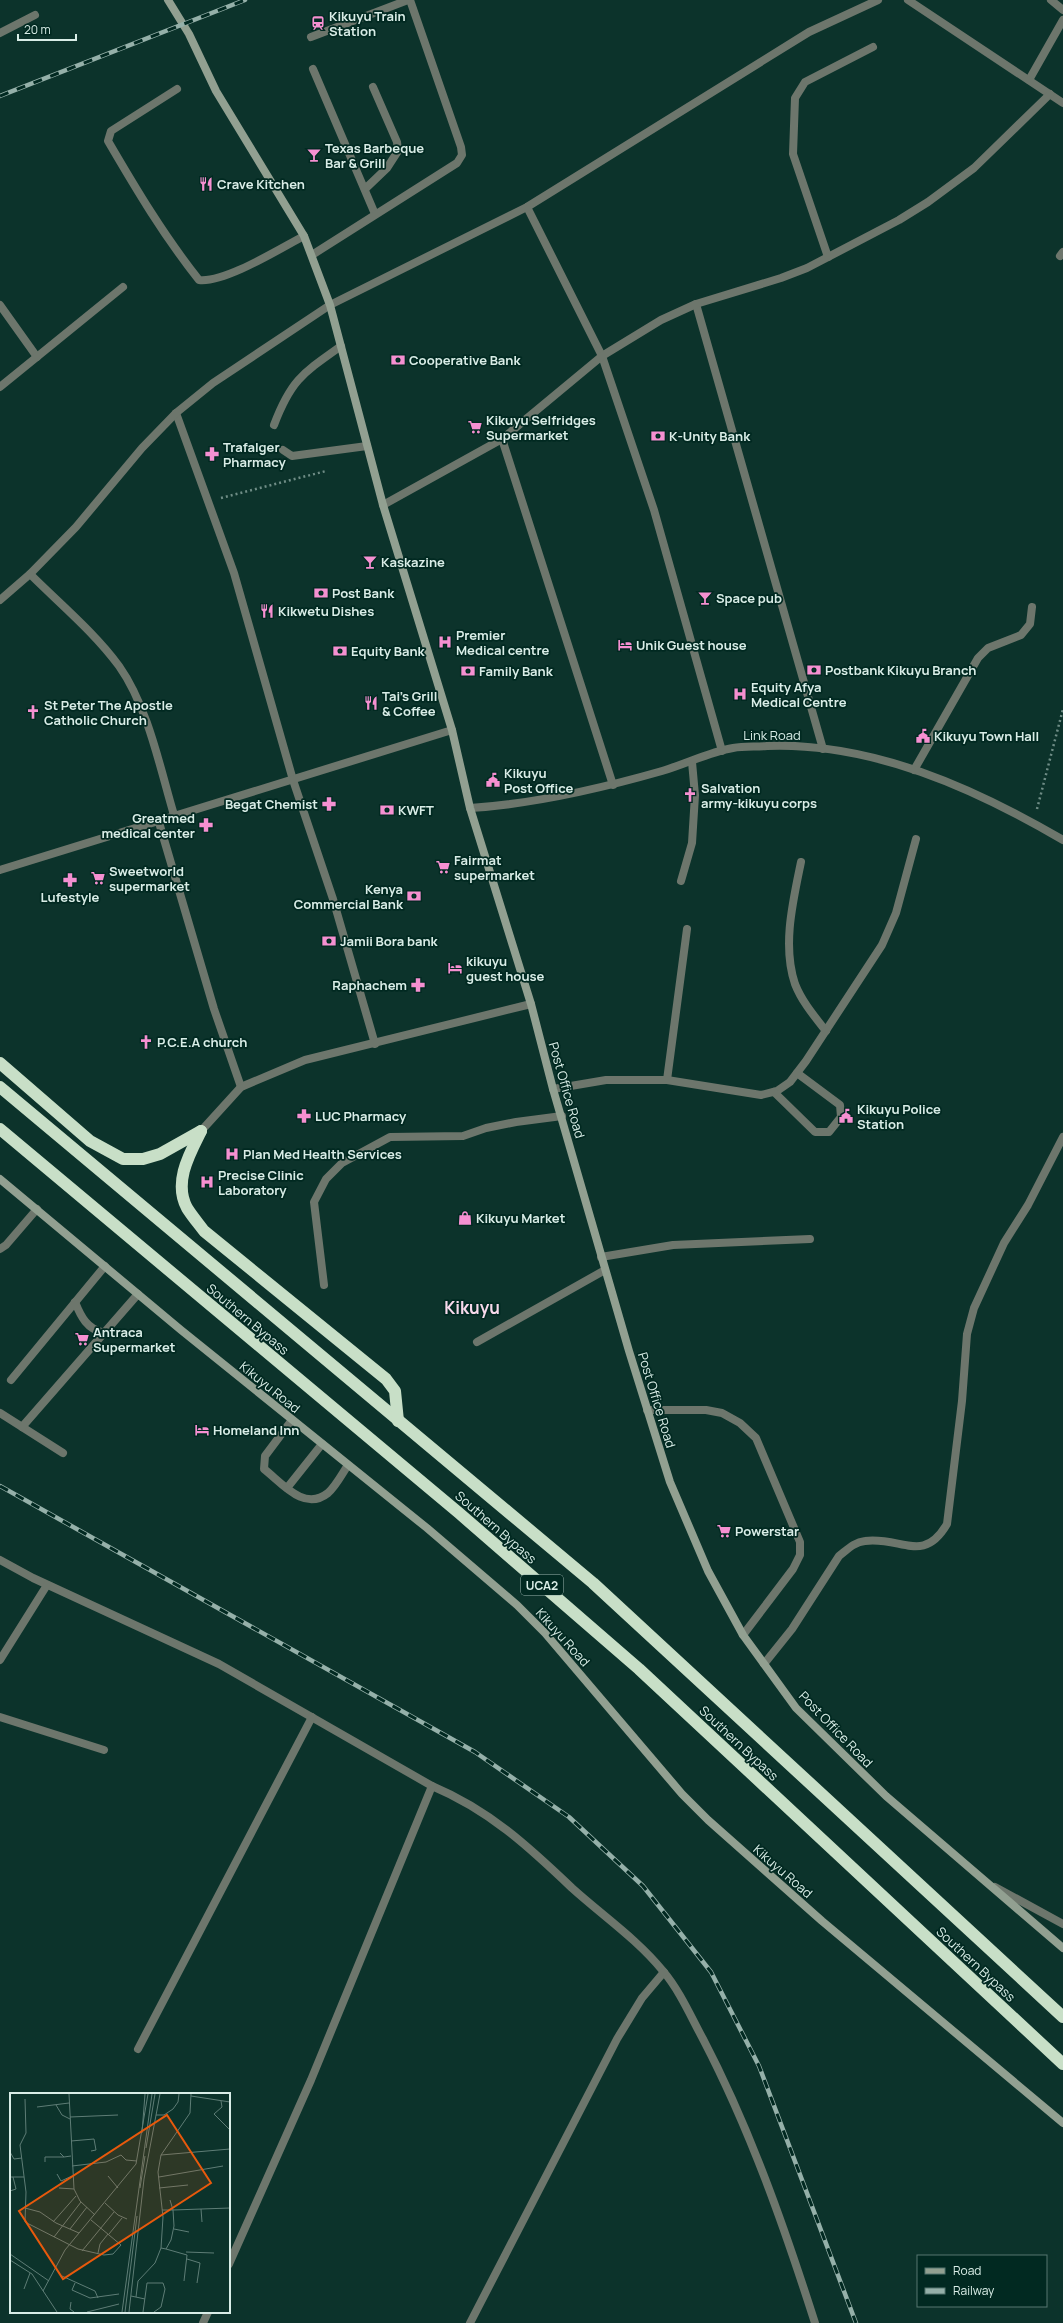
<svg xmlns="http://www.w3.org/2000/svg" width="1063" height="2323" font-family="Manrope,sans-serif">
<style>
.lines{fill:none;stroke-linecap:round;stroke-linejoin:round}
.path{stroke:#6f8d86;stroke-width:2.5;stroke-dasharray:2 3;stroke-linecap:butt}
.lane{stroke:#6d766c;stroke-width:8}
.street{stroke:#6d766c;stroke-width:8}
.secondary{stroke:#92a091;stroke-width:8}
.highway{stroke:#c8dfc7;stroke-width:12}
.rail-casing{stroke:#95b0a9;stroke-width:4.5}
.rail{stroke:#012921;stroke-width:3;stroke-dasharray:9;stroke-linecap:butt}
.labels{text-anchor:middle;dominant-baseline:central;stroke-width:3.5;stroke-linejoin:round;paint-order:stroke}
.shield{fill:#012921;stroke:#98b2ac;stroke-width:1}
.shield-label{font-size:12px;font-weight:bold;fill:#d9ede7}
.poi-label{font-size:13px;font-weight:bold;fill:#d9ede7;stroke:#012921;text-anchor:start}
.street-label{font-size:13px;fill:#d9ede7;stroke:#012921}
.district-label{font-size:17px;font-weight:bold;fill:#f7d9eb;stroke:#012921}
.inset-road{fill:none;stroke:#5e7d76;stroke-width:1}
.view{fill:#e8590c;fill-opacity:0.15;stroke:#e8590c;stroke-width:2}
.inset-edge{fill:none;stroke:#d9ede7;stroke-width:2}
</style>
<rect width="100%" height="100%" fill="#0c332b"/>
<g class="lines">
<!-- path -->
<g class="path">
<polyline points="221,498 326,471"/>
<polyline points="1037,809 1063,709"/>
</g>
<!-- lane -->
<g class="lane">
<polyline points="1051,0 1063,10"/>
<polyline points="311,37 408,0"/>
<polyline points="313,69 375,214"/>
<polyline points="1029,80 1063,20"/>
<path d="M177 89 111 131 108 141C136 189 164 236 199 280 225 283 279 249 304 236"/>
<polyline points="365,189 387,168 398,151 397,142 373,87"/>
<polyline points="312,255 457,163 462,155 461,147 410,0"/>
<polyline points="1060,256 1063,252"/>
<polyline points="828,257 793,154 795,98 805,82 873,47"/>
<polyline points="0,305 37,357"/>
<polyline points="0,387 123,287"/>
<path d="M274 425C291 380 303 373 341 346"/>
<polyline points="283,450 292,456 367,446"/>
<path d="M801 862C793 901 782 946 795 984 802 1002 815 1017 826 1031"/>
<polyline points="681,881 692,843 695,795 692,762"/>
<polyline points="667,1080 687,929"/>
<polyline points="553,1089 606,1080 667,1080 761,1095 777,1091 790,1082 806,1061 882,945 896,913 916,839"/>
<polyline points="774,1092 815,1132 829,1132 841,1117 840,1105 797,1073"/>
<polyline points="0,1249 6,1245 37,1209"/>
<polyline points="324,1285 314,1202 326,1179 342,1163 390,1137 463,1136 486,1128 516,1122 562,1116"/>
<path d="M75 1302C81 1317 87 1329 104 1333"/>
<polyline points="477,1342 605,1270"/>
<polyline points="11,1380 105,1266"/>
<polyline points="647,1410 706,1410 722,1413 740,1423 756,1438 800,1542 800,1555 793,1569 743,1635"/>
<polyline points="0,1413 63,1453"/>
<path d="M292 1420 265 1456 264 1469C282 1483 304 1512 328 1493 336 1486 342 1474 348 1465"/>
<polyline points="22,1427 138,1294"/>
<polyline points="287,1488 322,1444"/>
</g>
<!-- street -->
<g class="street">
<polyline points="908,0 1063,103"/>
<polyline points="0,33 35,15"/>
<polyline points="527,207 602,356 654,510 722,751"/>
<polyline points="696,304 823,749"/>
<polyline points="176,413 234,573 293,780 333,899 375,1044"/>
<polyline points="502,439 613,785"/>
<polyline points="383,505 502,439 602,356 661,320 696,304 781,278 807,268 899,220 928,202 974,168 1050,94"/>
<path d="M30 574C60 604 94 632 119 666 148 707 160 768 174 815"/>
<polyline points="0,600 30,574 76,527 142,448 176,413 213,383 330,305 527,207 809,32 878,0"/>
<polyline points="914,770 978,658 988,648 1021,635 1030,624 1032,607"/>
<path d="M470 808C535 804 599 789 662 771 686 764 709 752 733 748 744 746 756 747 767 746 872 742 974 788 1063 840"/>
<polyline points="158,819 214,1009 241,1087"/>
<polyline points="0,870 452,730"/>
<polyline points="201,1131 241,1087 305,1060 531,1004"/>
<polyline points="601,1257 673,1245 810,1239"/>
<path d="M0 1560 33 1578 219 1664 432 1786C489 1810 528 1846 572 1888 603 1916 637 1939 663 1971 680 1991 691 2017 703 2039 750 2129 784 2226 815 2323"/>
<polyline points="0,1660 47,1585"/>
<path d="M764 1664 792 1629 839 1556C847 1550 854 1542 865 1541 901 1536 923 1565 947 1524L962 1401 967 1334 974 1308 1004 1243 1028 1205 1063 1137"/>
<polyline points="0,1717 104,1750"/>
<polyline points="995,1887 1063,1924"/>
<polyline points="138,2049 312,1717"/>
<polyline points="229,2264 311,2080 432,1786"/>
<polyline points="203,2323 208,2312"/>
<polyline points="470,2323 617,2039 642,1998 664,1972"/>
</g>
<!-- secondary -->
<g class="secondary">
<polyline points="168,0 189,34 216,91 304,236 330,305 383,505 452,730 470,808 531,1004 553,1089 629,1351 670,1482 708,1571 743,1635 796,1708 886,1796 1063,1948"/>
<polyline points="0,1179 181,1330 427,1528 517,1605 545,1633 682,1794 708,1820 822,1921 1063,2123"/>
</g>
<!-- highway -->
<g class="highway">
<polyline points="0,1063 90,1141 123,1159 143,1159 160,1154 201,1131"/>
<polyline points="0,1087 593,1583 1063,2017"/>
<polyline points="0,1129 459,1513 639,1669 1063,2064"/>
<path d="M201 1131C190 1153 173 1182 187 1208 192 1216 198 1223 204 1231L386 1379 395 1391 398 1421"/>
</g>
<defs>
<g id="rail">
<polyline points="0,96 245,0"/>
<polyline points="0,1486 475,1752 569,1817 643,1886 711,1972 759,2066 856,2323"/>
</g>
</defs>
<!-- rail casing -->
<use href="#rail" class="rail-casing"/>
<!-- rail -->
<use href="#rail" class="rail"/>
</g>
<!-- icons -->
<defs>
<symbol id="station-bare" viewBox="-9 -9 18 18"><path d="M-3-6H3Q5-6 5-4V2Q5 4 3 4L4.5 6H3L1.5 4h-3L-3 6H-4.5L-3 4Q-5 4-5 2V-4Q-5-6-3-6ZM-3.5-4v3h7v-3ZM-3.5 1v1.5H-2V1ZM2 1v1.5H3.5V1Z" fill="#f590d1" stroke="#012921" stroke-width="2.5" paint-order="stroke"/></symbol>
<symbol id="bar-bare" viewBox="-9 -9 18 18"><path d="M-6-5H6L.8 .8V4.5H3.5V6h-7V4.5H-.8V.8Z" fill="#f590d1" stroke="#012921" stroke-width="2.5" paint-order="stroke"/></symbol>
<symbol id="restaurant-bare" viewBox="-9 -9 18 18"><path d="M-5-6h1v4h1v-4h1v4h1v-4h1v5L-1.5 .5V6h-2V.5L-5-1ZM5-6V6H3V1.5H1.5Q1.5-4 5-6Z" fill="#f590d1" stroke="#012921" stroke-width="2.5" paint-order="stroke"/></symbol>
<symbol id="bank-bare" viewBox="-9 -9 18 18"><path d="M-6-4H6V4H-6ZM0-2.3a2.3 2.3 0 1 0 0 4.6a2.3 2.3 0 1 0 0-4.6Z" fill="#f590d1" stroke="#012921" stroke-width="2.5" paint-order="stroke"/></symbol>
<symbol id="supermarket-bare" viewBox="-9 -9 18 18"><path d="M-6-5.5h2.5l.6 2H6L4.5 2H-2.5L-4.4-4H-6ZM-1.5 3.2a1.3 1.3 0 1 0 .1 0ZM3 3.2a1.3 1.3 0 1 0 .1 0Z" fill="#f590d1" stroke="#012921" stroke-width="2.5" paint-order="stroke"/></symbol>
<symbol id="pharmacy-bare" viewBox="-9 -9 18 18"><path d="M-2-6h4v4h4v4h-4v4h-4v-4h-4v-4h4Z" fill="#f590d1" stroke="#012921" stroke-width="2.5" paint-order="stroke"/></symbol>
<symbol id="hospital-bare" viewBox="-9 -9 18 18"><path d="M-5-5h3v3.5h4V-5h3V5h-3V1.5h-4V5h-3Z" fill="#f590d1" stroke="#012921" stroke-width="2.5" paint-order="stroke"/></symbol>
<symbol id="hotel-bare" viewBox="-9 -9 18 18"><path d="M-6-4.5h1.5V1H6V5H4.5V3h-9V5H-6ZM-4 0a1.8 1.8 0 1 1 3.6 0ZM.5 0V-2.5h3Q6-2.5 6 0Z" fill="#f590d1" stroke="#012921" stroke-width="2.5" paint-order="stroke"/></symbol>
<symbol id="church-bare" viewBox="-9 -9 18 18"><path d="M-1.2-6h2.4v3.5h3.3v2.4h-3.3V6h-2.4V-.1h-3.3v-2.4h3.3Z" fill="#f590d1" stroke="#012921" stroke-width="2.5" paint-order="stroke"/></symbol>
<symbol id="civic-bare" viewBox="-9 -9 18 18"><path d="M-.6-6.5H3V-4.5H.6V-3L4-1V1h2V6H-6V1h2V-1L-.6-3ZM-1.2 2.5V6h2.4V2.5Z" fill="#f590d1" stroke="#012921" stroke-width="2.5" paint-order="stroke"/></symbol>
<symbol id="shop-bare" viewBox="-9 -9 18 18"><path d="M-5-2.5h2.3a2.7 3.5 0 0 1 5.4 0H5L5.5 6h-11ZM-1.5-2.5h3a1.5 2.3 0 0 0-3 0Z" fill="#f590d1" stroke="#012921" stroke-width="2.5" paint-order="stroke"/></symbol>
</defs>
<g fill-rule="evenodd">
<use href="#station-bare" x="308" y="13" width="20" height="20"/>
<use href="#bar-bare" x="304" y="145" width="20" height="20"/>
<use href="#restaurant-bare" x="196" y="174" width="20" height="20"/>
<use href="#bank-bare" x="388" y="350" width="20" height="20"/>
<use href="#supermarket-bare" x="465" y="417" width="20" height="20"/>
<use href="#bank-bare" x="648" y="426" width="20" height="20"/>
<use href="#pharmacy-bare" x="202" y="444" width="20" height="20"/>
<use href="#bar-bare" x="360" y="552" width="20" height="20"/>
<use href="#bank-bare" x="311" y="583" width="20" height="20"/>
<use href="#bar-bare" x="695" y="588" width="20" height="20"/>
<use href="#restaurant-bare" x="257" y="601" width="20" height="20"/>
<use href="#hospital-bare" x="435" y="632" width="20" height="20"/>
<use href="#hotel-bare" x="615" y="635" width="20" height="20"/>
<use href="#bank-bare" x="330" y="641" width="20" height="20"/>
<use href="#bank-bare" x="804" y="660" width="20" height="20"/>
<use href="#bank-bare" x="458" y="661" width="20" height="20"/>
<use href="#hospital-bare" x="730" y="684" width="20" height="20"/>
<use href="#restaurant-bare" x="361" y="693" width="20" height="20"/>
<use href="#church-bare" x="23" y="702" width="20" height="20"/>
<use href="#civic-bare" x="913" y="726" width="20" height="20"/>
<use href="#civic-bare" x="483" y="770" width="20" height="20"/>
<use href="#church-bare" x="680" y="785" width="20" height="20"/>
<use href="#pharmacy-bare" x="319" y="794" width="20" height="20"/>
<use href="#bank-bare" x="377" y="800" width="20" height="20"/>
<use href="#pharmacy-bare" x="196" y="815" width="20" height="20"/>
<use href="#supermarket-bare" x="433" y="857" width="20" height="20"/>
<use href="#supermarket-bare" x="88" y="868" width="20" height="20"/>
<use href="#pharmacy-bare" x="60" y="870" width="20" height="20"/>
<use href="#bank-bare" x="404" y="886" width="20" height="20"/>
<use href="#bank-bare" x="319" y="931" width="20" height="20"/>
<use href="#hotel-bare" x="445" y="958" width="20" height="20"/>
<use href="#pharmacy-bare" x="408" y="975" width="20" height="20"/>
<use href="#church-bare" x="136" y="1032" width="20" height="20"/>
<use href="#pharmacy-bare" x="294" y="1106" width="20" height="20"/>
<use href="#civic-bare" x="836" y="1106" width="20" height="20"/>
<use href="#hospital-bare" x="222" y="1144" width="20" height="20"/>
<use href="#hospital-bare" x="197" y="1172" width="20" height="20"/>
<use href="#shop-bare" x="455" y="1208" width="20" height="20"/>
<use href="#supermarket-bare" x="72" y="1329" width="20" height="20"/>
<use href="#hotel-bare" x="192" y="1420" width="20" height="20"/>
<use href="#supermarket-bare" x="714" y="1521" width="20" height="20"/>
</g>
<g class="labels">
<!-- shield labels -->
<rect class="shield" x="521" y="1575" width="42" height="20" rx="3"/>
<g class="shield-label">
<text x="542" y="1585">UCA2</text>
</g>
<!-- poi labels -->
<g class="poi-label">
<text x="329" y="16">Kikuyu Train<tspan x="329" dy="15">Station</tspan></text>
<text x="325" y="148">Texas Barbeque<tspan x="325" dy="15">Bar &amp; Grill</tspan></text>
<text x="217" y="184">Crave Kitchen</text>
<text x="409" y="360">Cooperative Bank</text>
<text x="486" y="420">Kikuyu Selfridges<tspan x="486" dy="15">Supermarket</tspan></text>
<text x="669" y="436">K-Unity Bank</text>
<text x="223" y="447">Trafalger<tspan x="223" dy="15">Pharmacy</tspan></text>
<text x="381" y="562">Kaskazine</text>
<text x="332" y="593">Post Bank</text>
<text x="716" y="598">Space pub</text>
<text x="278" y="611">Kikwetu Dishes</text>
<text x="456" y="635">Premier<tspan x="456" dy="15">Medical centre</tspan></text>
<text x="636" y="645">Unik Guest house</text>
<text x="351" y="651">Equity Bank</text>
<text x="825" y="670">Postbank Kikuyu Branch</text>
<text x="479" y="671">Family Bank</text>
<text x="751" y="687">Equity Afya<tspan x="751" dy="15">Medical Centre</tspan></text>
<text x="382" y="696">Tai's Grill<tspan x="382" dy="15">&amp; Coffee</tspan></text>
<text x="44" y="705">St Peter The Apostle<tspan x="44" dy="15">Catholic Church</tspan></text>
<text x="934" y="736">Kikuyu Town Hall</text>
<text x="504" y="773">Kikuyu<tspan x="504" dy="15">Post Office</tspan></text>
<text x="701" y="788">Salvation<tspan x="701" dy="15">army-kikuyu corps</tspan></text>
<text x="318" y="804" text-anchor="end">Begat Chemist</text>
<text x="398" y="810">KWFT</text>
<text x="195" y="818" text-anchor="end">Greatmed<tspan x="195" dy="15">medical center</tspan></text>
<text x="454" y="860">Fairmat<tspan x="454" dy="15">supermarket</tspan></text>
<text x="109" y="871">Sweetworld<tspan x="109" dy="15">supermarket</tspan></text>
<text x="403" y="889" text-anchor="end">Kenya<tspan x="403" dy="15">Commercial Bank</tspan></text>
<text x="70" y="897" text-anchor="middle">Lufestyle</text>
<text x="340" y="941">Jamii Bora bank</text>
<text x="466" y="961">kikuyu<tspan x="466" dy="15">guest house</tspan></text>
<text x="407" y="985" text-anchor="end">Raphachem</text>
<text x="157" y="1042">P.C.E.A church</text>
<text x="857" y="1109">Kikuyu Police<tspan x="857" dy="15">Station</tspan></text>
<text x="315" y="1116">LUC Pharmacy</text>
<text x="243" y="1154">Plan Med Health Services</text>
<text x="218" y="1175">Precise Clinic<tspan x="218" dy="15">Laboratory</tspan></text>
<text x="476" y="1218">Kikuyu Market</text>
<text x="93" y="1332">Antraca<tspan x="93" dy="15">Supermarket</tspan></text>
<text x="213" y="1430">Homeland Inn</text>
<text x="735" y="1531">Powerstar</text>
</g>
<!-- street labels -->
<g class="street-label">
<text x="772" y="735">Link Road</text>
<text transform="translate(567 1090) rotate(74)">Post Office Road</text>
<text transform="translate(248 1319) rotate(40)">Southern Bypass</text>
<text transform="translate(270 1387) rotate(39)">Kikuyu Road</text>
<text transform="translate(657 1400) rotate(73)">Post Office Road</text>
<text transform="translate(496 1527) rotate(41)">Southern Bypass</text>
<text transform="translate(563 1637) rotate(48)">Kikuyu Road</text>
<text transform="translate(836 1729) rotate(46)">Post Office Road</text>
<text transform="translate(739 1743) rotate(43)">Southern Bypass</text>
<text transform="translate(783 1871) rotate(41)">Kikuyu Road</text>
<text transform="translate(976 1964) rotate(43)">Southern Bypass</text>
</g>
<!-- district labels -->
<g class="district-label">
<text x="472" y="1307">Kikuyu</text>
</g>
</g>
<!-- overview -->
<g transform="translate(10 2093)">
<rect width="220" height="220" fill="#0c332b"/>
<path class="inset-road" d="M59 1 64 96 70 108 85 122M181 3 220 9M15 6 16 40 10 52 16 99 15 129 68 156 94 162 103 161 111 152 81 127M211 8 212 14 204 21 220 37M46 12 52 22 60 26M27 14 59 10M146 22H154L163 16 168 9 169 1M60 24 108 22M132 40 135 1M61 48 84 46 86 57 81 58M136 55 145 1M0 59 4 66 12 65M50 60 54 64 61 63M151 62 220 56M35 69V64H54M62 73 96 69 111 62 116 67 127 68M47 81 51 88 62 83M98 83 108 95M0 84H14M149 84 213 73M49 95 64 96M130 95 135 63M149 95 178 92M0 98 6 96 3 84M95 110 108 122 117 126M15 115 30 119 46 130 69 140M191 116 192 129M152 117H163L160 107M43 129 66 103M60 136 77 114M164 136 179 139M99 141 112 125M44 144 71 109M151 155 156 156 161 147 164 133 163 117 220 115M156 156 177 162 174 188M72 158 104 119M176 159 204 160M88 160 90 151 98 141M0 161 39 188M177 166 190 170 187 190M0 167 22 181 47 219M52 183 85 198 88 205M65 190 62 197 80 205 109 201M14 196 20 180M33 198 55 157 126 71 138 1M121 203 135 206M126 204 128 188 145 170 151 155 153 124 148 79 151 62 180 20 181 1M61 209 60 216 64 219M77 219 109 211M112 219 142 1M115 219 127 123M119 219 134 86 150 1M133 219 137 190H153L155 196 151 214 144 219"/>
<path class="view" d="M157 22 201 90 53 186 9 118Z"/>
<rect width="220" height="220" class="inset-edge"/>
</g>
<!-- legend -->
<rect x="917" y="2255" width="130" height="52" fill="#012921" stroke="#577770"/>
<rect x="925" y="2268" width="20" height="6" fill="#92a091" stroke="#577770"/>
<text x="953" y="2275" font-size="12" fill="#d9ede7">Road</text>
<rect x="925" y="2288" width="20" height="6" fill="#95b0a9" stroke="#577770"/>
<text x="953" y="2295" font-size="12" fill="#d9ede7">Railway</text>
<!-- scale -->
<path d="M18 34v6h58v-6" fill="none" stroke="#d9ede7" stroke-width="2"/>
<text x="24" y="34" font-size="12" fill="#d9ede7" stroke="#012921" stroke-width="3" paint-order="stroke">20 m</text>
</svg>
